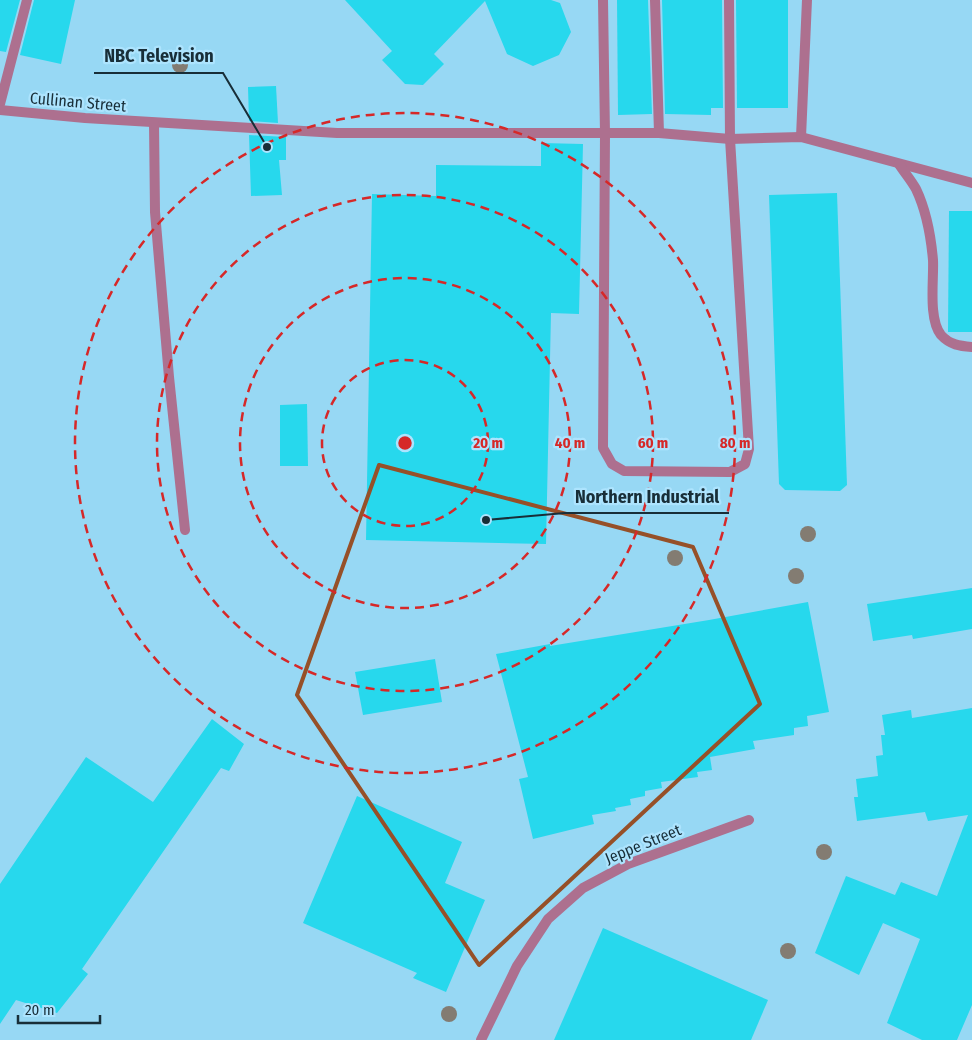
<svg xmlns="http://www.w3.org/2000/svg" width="972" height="1040" font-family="'Fira Sans Condensed',sans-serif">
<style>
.built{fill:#97d8f4}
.building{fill:#27d8ed}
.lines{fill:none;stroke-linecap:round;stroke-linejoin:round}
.lane{stroke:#ad708f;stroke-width:10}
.tree{fill:#837c72}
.marked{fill:none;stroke:#965028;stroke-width:4;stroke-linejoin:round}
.ring{fill:none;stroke:#d62828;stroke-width:2.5;stroke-dasharray:9 6}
.labels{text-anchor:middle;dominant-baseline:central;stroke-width:4.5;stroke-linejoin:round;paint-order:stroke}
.street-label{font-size:16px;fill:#182e38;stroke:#ade4fe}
.centre{fill:#d62828;stroke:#ade4fe;stroke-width:2.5}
.ring-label{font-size:15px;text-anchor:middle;font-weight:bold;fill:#d62828;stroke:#ade4fe;stroke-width:4.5;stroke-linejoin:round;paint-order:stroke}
.leader{fill:none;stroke:#182e38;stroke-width:2}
.callout-dot{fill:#182e38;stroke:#ade4fe;stroke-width:2}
.callout-label{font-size:18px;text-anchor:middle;font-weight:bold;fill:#182e38;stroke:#ade4fe;stroke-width:4.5;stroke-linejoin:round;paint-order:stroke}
</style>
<rect width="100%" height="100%" fill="#ade4fe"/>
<!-- built -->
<rect class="built" x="0" y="0" width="972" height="1040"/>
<!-- building -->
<g class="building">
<polygon points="0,0 20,0 6,52 0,51"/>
<polygon points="34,0 75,0 61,64 20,55"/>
<polygon points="345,0 551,0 560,3 571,32 559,55 533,66 507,54 485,1 434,54 444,64 423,85 405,84 382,60 392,51"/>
<polygon points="617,0 648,0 652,114 618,115"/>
<polygon points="662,0 722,0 723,108 711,108 711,115 665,114"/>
<polygon points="736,0 788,0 788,108 737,108"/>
<polygon points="276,86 278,123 249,121 248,87"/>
<polygon points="249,135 286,137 286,160 279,160 282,195 251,196"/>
<polygon points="541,143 583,144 579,314 551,313 546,544 366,540 372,194 436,196 436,165 541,166"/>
<polygon points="837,193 847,485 840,491 785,490 779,484 769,195"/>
<polygon points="949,211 972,211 972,332 948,332"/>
<polygon points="307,404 308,466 280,466 280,405"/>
<polygon points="972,588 972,629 913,639 912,635 873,641 867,604"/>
<polygon points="808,602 829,712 807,716 808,726 794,728 794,735 753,741 755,749 710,757 712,770 697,772 698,777 661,782 662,788 645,791 645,796 630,799 631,805 615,808 616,811 592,815 594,824 533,839 519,779 528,777 496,654 550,644 550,646 709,620"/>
<polygon points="435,659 442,702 363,715 355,672"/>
<polygon points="972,708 972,1005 957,1040 922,1040 887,1023 920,939 883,923 859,975 815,953 846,876 895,895 901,882 937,896 968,815 928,821 925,812 857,821 854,797 858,797 856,779 878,776 876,756 883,755 881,735 885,735 882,715 911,710 912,718"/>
<polygon points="212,719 244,744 229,771 221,768 82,969 88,974 57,1013 16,1000 0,1024 0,884 86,757 153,802"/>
<polygon points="357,796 462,842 445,883 485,900 446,992 413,978 417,973 303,923"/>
<polygon points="603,928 768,1000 751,1040 554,1040"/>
</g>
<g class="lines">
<!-- lane -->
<g class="lane">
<polyline points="603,0 605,134 603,448 612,464 624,471 730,472 745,464 749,449 730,139 729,0"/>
<polyline points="655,0 659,133"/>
<polyline points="0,104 27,0"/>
<polyline points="0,110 85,118 337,133 659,133 730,139 801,137 972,183"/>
<polyline points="154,123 155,212 169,377 185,530"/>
<polyline points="801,137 807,0"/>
<path d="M899 164C904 172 911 180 916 189 926 210 931 237 933 260 934 279 928 319 941 335 950 345 960 346 972 347"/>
<polyline points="481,1040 517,966 548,919 583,888 628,864 749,820"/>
</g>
</g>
<!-- trees -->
<g class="tree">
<circle cx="180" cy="65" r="8"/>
<circle cx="808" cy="534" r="8"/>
<circle cx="675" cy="558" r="8"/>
<circle cx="796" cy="576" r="8"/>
<circle cx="824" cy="852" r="8"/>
<circle cx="788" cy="951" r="8"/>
<circle cx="449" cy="1014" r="8"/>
</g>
<!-- marked area -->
<path class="marked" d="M379 465 693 547 760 704 479 965 297 695Z"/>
<!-- distance rings -->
<g class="ring">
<circle cx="405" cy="443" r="83"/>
<circle cx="405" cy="443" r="165"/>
<circle cx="405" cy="443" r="248"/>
<circle cx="405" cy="443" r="330"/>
</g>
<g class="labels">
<!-- street labels -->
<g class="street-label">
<text transform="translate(78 102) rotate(5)">Cullinan Street</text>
<text transform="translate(643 844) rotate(-22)">Jeppe Street</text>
</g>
</g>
<circle cx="405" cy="443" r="8" class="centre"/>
<g class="ring-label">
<text x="488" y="448">20 m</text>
<text x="570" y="448">40 m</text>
<text x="653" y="448">60 m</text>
<text x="735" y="448">80 m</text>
</g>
<!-- callouts -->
<path class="leader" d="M267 147L223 73H94M486 520L565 513H729"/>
<g class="callout-dot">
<circle cx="267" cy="147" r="5"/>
<circle cx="486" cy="520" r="5"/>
</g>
<g class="callout-label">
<text x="159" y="62">NBC Television</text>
<text x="647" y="503">Northern Industrial</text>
</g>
<!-- scale -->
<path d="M18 1015v8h82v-8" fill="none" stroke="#182e38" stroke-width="2.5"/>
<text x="25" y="1015" font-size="15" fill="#182e38" stroke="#ade4fe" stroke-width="4" paint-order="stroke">20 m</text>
</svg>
